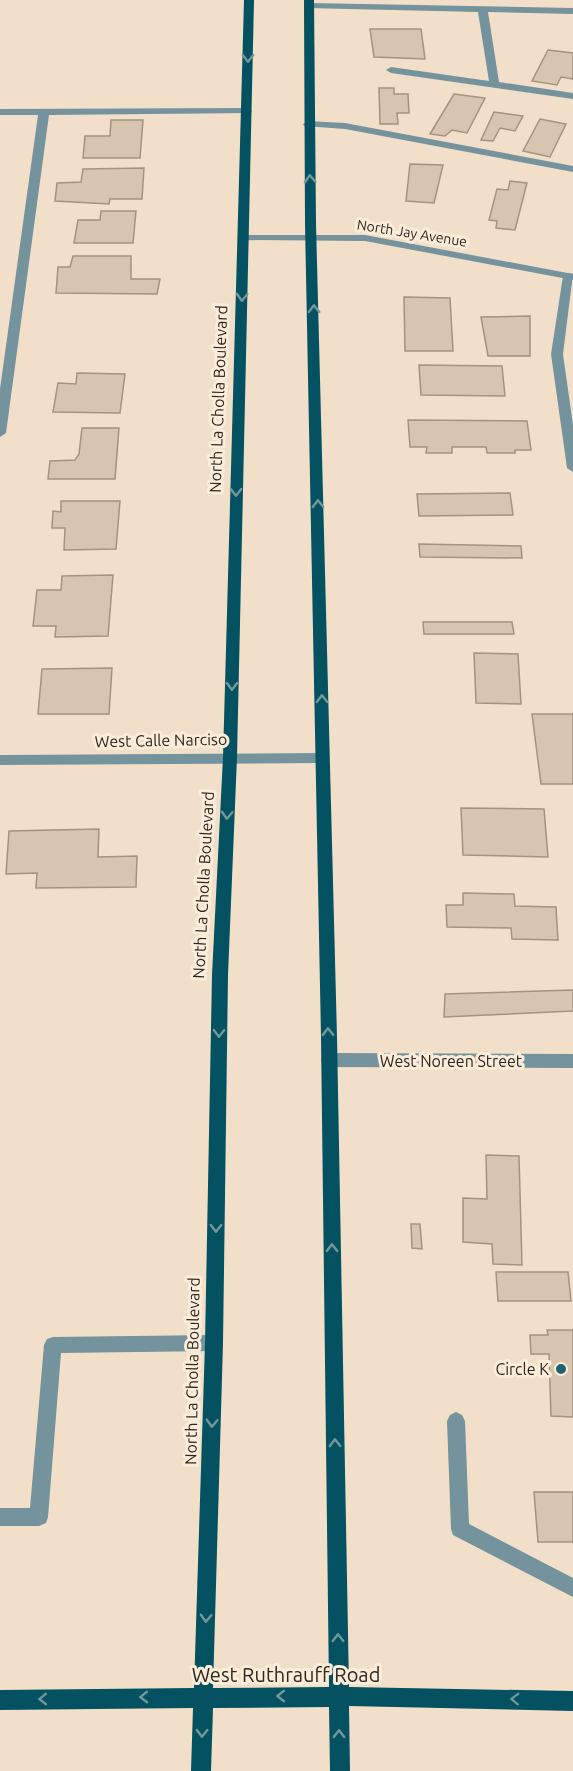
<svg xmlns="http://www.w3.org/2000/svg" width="573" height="1771" font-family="Ubuntu,sans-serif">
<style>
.building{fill:#d7c5af;stroke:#a4937e;stroke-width:1.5}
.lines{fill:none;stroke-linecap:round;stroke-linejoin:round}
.service{fill:#74939c;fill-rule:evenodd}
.minor{fill:#74939c;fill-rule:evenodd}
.primary{fill:#035161;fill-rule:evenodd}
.oneway{stroke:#739798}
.poi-dot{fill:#1c6273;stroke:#fceddb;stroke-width:2}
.labels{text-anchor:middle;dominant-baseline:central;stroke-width:6;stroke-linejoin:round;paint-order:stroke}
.far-street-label{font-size:14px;fill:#2e271e;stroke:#fceddb}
.street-label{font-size:16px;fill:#2e271e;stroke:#fceddb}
.poi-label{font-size:16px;fill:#2e271e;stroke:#fceddb;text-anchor:end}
.near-street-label{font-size:20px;fill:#2e271e;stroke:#fceddb}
</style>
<rect width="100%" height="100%" fill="#f2dfc9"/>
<!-- building -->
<g class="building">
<polygon points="370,29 421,29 425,59 374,57"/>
<polygon points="548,50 573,53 573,79 561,77 557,85 532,81"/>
<polygon points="379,88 394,88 394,94 408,94 409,113 397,113 398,124 380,124"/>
<polygon points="454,94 485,98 467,133 452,130 445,136 430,134"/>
<polygon points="494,112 523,116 515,131 500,128 493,141 481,140"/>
<polygon points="540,119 566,124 550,157 523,151"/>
<polygon points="111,120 143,120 140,158 83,158 85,136 110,136"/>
<polygon points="410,164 443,165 434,203 406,201"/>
<polygon points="144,168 142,199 110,199 109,204 55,201 57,183 81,182 83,169"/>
<polygon points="510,181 527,183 515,230 496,228 497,221 489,220 497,189 508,190"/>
<polygon points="101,211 136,211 133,243 74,243 78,220 100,220"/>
<polygon points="73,256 131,256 131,279 160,279 157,294 56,293 58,267 70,267"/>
<polygon points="404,297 450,298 453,351 405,351"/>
<polygon points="530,316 530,356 488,356 481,317"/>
<polygon points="419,365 502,366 505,396 421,395"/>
<polygon points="77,373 125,374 120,413 53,412 58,383 76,384"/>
<polygon points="408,420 527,421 531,450 515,450 515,453 487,453 486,447 452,447 452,453 426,453 427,447 410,447"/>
<polygon points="82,428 119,428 115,479 48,479 50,461 75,460 79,454"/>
<polygon points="510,493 513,515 419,516 417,494"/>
<polygon points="61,501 120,501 116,549 64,550 65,528 52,528 53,511 61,512"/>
<polygon points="419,544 521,546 522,558 420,557"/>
<polygon points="113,575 108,636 55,637 56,626 33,626 37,590 61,590 62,576"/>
<polygon points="423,622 512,622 514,634 424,634"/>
<polygon points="474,653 518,654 521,704 476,703"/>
<polygon points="112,668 109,714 38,714 42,669"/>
<polygon points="532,714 573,714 573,784 541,784"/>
<polygon points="461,808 544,809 548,857 463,855"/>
<polygon points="99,829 98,857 137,856 136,887 36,888 37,873 6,874 9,831"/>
<polygon points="463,893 514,894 515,906 556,907 558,940 512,939 511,928 447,927 446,905 463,905"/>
<polygon points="573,990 573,1011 444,1017 445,994"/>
<polygon points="486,1155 519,1156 522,1265 493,1264 492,1244 463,1242 463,1198 487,1199"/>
<polygon points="411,1224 420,1224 422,1249 412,1248"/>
<polygon points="496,1272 568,1272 571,1301 498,1301"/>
<polygon points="547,1330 573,1330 573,1417 551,1416 549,1354 531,1354 530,1335 548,1335"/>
<polygon points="534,1492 573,1492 573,1542 538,1542"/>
</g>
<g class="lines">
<!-- service -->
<g class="service">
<polygon points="247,108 252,111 251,113 49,115 6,433 0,437 0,389 38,115 0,115 0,109"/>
<polygon points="308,121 345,123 573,166 573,172 345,129 304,126 303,124"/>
<polygon points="569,273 573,274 563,354 573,425 573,472 567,468 551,354 563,276"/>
<polygon points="214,1335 220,1337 223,1343 220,1349 214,1351 61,1353 48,1517 46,1523 39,1526 0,1526 0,1508 30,1508 44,1345 47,1339 53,1337"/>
<polygon points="456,1412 462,1415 465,1421 469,1524 573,1578 573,1597 453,1535 451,1529 447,1421 450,1415"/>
</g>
<!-- minor -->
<g class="minor">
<polygon points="309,3 573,8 573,14 488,12 499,82 573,93 573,99 391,73 386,70 391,67 489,81 478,12 306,8 306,4"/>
<polygon points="244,235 365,235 573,274 573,280 365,241 240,240 238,238"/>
<polygon points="323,753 330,758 323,763 0,765 0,755"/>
<polygon points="329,1053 573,1054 573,1068 329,1067 323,1065 321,1060 323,1055"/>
</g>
<!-- primary -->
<polygon class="primary" points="244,0 254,0 237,757 228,975 223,1343 213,1688 329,1687 321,1037 305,224 304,0 314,0 316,224 337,1037 349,1687 573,1691 573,1711 349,1706 350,1771 330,1771 329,1707 213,1708 211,1771 191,1771 193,1708 0,1710 0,1690 194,1688 205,1343 212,975 223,757"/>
</g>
<!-- one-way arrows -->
<defs><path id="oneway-chevron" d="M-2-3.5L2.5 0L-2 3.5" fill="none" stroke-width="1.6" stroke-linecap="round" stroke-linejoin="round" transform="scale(1.5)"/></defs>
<g class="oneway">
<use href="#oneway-chevron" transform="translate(248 58) rotate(91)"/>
<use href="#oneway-chevron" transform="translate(310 179) rotate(-93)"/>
<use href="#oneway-chevron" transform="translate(242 297) rotate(92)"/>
<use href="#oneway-chevron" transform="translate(314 309) rotate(-91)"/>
<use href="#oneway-chevron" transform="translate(236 492) rotate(91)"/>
<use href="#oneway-chevron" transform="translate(318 504) rotate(-91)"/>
<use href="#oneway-chevron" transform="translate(232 686) rotate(91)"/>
<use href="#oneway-chevron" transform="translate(322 699) rotate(-91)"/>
<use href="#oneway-chevron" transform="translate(227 815) rotate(93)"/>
<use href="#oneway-chevron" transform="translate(328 1032) rotate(-91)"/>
<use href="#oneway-chevron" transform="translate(219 1033) rotate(91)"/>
<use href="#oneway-chevron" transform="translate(216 1228) rotate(91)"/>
<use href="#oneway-chevron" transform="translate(332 1248) rotate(-91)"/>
<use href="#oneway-chevron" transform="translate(212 1423) rotate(92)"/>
<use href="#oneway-chevron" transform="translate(335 1443) rotate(-91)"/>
<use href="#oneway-chevron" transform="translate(206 1618) rotate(92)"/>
<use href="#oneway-chevron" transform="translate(338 1638) rotate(-91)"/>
<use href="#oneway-chevron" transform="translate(281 1696) rotate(-180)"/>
<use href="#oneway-chevron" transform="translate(144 1697) rotate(179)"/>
<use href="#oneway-chevron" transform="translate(43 1699) rotate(179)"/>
<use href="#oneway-chevron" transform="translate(515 1699) rotate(-178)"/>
<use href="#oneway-chevron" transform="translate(202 1733) rotate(91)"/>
<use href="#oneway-chevron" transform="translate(339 1734) rotate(-90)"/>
</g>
<!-- markers -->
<circle class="poi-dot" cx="561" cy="1369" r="6"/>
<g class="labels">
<!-- far-street labels -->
<g class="far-street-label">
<text transform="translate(412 233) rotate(9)">North Jay Avenue</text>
</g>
<!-- street labels -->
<g class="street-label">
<text transform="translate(218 399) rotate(-88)">North La Cholla Boulevard</text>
<text transform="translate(161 740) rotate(-1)">West Calle Narciso</text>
<text transform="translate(203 885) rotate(-87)">North La Cholla Boulevard</text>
<text x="451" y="1061">West Noreen Street</text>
<text transform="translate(192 1371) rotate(-89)">North La Cholla Boulevard</text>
</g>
<!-- poi labels -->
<g class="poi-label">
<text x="549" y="1369">Circle K</text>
</g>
<!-- near-street labels -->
<g class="near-street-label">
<text x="286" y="1674">West Ruthrauff Road</text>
</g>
</g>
</svg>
